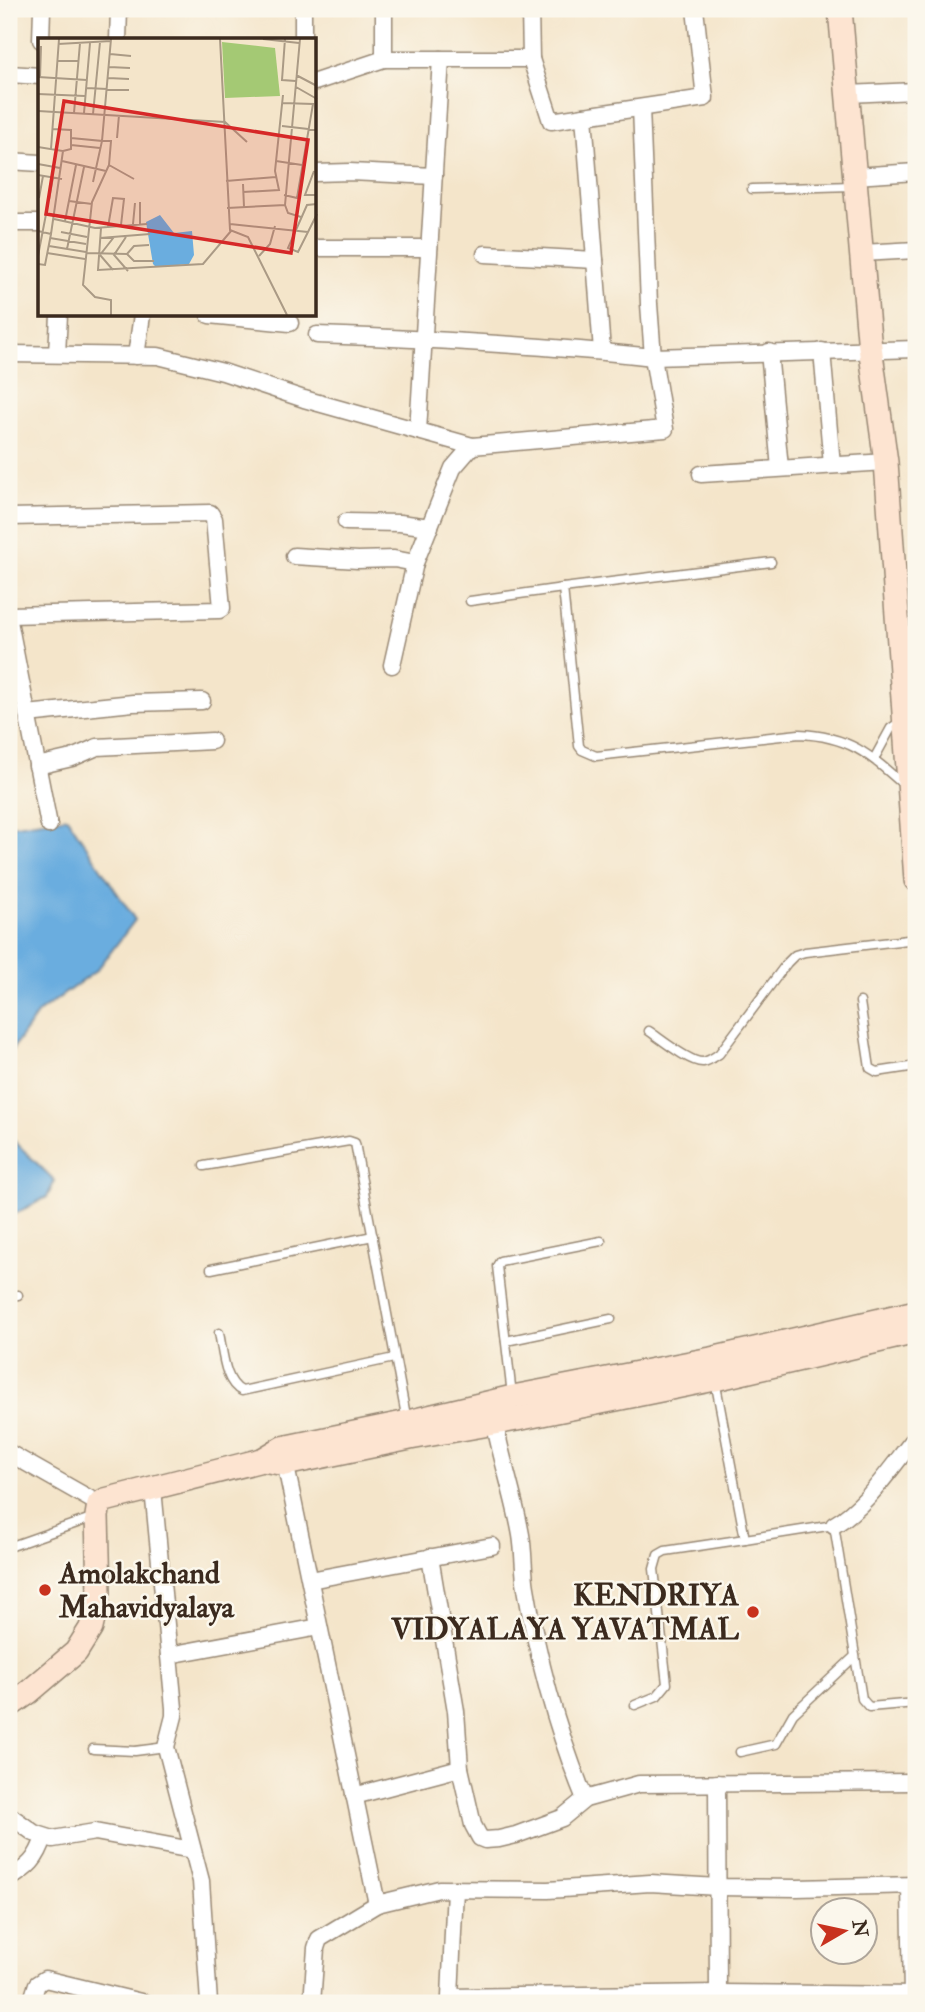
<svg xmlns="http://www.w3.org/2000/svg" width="925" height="2012" font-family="'IM FELL Double Pica',serif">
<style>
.water{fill:#6aaddf;stroke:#526c7e;stroke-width:2}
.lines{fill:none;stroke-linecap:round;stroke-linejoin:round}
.lane-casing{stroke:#988874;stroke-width:11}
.street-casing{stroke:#988874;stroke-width:19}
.secondary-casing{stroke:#988874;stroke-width:26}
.lane{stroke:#fff;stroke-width:8}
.street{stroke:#fff;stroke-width:16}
.secondary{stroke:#fde4d1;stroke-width:23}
.poi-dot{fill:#c8321e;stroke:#fbf7ec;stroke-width:2.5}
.labels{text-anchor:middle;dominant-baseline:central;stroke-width:5;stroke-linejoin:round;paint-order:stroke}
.poi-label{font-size:30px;font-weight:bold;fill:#3b2a1e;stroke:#fbf7ec;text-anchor:start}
.inset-road{fill:none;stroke:#aa9a85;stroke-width:2}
.view{fill:#d62828;fill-opacity:0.15;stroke:#d62828;stroke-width:3.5}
.inset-edge{fill:none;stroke:#3b2a1e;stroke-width:3.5}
</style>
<rect width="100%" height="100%" fill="#fbf7ec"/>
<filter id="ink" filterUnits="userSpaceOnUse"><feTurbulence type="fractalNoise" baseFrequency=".0143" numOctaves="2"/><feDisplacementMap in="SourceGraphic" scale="14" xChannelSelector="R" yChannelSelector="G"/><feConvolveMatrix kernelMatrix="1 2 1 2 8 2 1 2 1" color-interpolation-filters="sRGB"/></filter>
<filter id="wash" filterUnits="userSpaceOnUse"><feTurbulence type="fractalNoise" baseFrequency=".00686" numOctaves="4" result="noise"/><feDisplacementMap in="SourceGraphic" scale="28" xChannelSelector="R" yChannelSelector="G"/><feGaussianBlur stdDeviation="1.57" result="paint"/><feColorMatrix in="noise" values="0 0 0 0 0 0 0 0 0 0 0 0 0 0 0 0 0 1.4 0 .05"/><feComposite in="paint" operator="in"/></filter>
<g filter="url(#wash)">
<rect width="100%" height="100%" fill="#f4e5ca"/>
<!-- water -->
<g class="water">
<polygon points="67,817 135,920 97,970 38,1013 9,1054 9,826"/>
<polygon points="9,1136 55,1181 47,1197 9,1217"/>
</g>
</g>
<g filter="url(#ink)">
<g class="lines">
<defs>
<g id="lane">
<polyline points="752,189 852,186"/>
<path d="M771 562 563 588 579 746 582 750 596 756 799 734C849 736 869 754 905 786"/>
<polyline points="470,601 563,588"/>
<polyline points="874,759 891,728 900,722"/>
<polyline points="860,1002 870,1068 877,1072 916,1066"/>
<path d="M649 1031C661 1039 690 1063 703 1062 709 1061 714 1057 719 1054L787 963 795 955 805 952 916 939"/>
<polyline points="204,1166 349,1141 355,1143 407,1421"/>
<polyline points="211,1269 373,1236"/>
<polyline points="9,1296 18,1295"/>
<path d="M219 1333C223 1351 224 1383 242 1391L394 1358"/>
<polyline points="506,1341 611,1319"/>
<polyline points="512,1395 497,1266 500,1261 601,1241"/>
<polyline points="745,1539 834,1525 862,1699 869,1707 916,1703"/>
<polyline points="9,1547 94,1517"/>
<polyline points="635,1705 657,1696 667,1684 654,1569 658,1555 665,1551 745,1539 715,1380"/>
<polyline points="93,1749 135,1751 166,1747"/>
<polyline points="740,1752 776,1744 793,1714 855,1656"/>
</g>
<g id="street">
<polyline points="384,9 384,59"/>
<polyline points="41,40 42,9"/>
<polyline points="118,40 119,9"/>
<polyline points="303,40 303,9"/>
<polyline points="531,59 551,121 705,98 695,9"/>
<polyline points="9,74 40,76"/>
<polyline points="315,82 384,59 531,59 530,9"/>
<polyline points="847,94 916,91"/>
<polyline points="584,116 602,351"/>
<polyline points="9,161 40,163"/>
<polyline points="315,173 350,172 434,176"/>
<polyline points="855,176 916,172"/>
<polyline points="9,223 40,223"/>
<polyline points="315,248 429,248"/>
<polyline points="862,253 916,250"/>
<polyline points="485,254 595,260"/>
<polyline points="209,315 290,323"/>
<path d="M317 335C429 339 542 345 653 357L649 304 641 108"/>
<polyline points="822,351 832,465"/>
<polyline points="769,352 780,468"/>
<polyline points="9,354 158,356 223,372 304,399 472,446 665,429 653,357 916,349"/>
<polyline points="57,354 59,315"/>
<polyline points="136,356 142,315"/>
<polyline points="418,431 441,59"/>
<polyline points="701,474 886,462"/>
<polyline points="9,517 210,513 214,519 222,608 219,610 9,615"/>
<polyline points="346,522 400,523 430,527"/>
<polyline points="294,556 358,560 394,559 415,563"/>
<polyline points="9,621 49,825"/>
<polyline points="392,665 415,563 453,468 472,446"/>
<polyline points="27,714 133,703 202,701"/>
<polyline points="37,766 72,758 97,747 212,741"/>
<path d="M493 1415C500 1455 514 1495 521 1535 524 1553 523 1571 526 1588 538 1661 557 1731 585 1799"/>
<polyline points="9,1453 99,1504"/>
<polyline points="284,1457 377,1904 439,1889 548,1890 650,1883 718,1887 797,1888 916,1885"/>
<polyline points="153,1489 174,1708 174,1716 166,1747 201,1881 209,2003"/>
<path d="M834 1525C867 1506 892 1466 916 1437"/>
<polyline points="430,1557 456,1711 460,1768 473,1825 480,1838 485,1840 499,1839 516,1835 562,1818 585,1799 639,1784 916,1782"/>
<polyline points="310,1580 492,1546"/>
<polyline points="169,1655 319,1627"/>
<polyline points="717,1783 718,1993"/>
<polyline points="354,1796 460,1768"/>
<polyline points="9,1815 34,1833 53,1839 95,1832 192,1850"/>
<path d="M9 1879C28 1867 37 1860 44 1837"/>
<polyline points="910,1885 912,1995"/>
<polyline points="455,1889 450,1997 718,1993 916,1995"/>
<polyline points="31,2003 37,1984 45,1979 145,2003"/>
<polyline points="312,2003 316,1948 319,1939 377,1904"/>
</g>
<g id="secondary">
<polyline points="840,9 869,339 886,462 916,880"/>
<polyline points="262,1460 285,1464 410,1438 517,1419 715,1379 916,1332"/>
<polyline points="9,1706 29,1692 76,1652 91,1628 99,1592 97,1516 99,1504 105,1500 262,1460 282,1448 408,1422 513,1397 711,1359 916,1312"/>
</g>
</defs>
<!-- lane casing -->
<use href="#lane" class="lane-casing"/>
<!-- street casing -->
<use href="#street" class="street-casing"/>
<!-- secondary casing -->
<use href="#secondary" class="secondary-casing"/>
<!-- lane -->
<use href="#lane" class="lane"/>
<!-- street -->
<use href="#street" class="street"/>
<!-- secondary -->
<use href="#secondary" class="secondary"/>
</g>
</g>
<!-- markers -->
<g class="poi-dot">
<circle cx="45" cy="1590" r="7"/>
<circle cx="753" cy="1612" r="7"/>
</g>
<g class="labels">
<!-- poi labels -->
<g class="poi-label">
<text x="59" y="1573">Amolakchand<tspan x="59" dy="34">Mahavidyalaya</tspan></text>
<text x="739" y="1595" text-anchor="end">KENDRIYA<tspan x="739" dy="34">VIDYALAYA YAVATMAL</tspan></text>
</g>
</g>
<!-- overview -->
<g transform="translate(38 38)">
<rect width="278" height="278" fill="#f4e5ca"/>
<path d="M184 4 237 10 242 58 187 60Z" fill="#a4c974"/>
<path d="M122 177 136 195 154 193 156 217 151 226 118 229 115 226 108 184Z" fill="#6aaddf"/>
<path class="inset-road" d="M182 1 192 192 210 199 249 277M225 1 261 5M247 1 244 42 258 43M20 6 73 3M72 16 93 18M19 23H41M71 29 92 30M258 37 279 48M0 39 49 42M2 40 3 8M70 40 91 41M258 49 279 61M48 50 91 52M0 56 47 58M244 65 275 66 259 160 246 157M0 73 187 84 209 104M36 75 42 5M46 75 52 5M55 76 62 4M244 88 279 92M15 91 33 92V111L25 113M33 100 64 103 55 144M79 100 81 77M33 107 62 110M0 109 25 113 13 196 0 193M13 111 21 1M24 123 68 133M238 123 264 127M0 126 22 130M71 127 96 141M276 133 267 157H279M0 137 24 141M188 143 238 139M205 146 206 169M205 154 241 152 237 133 245 57M1 160 5 138M11 162 15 139M31 163 54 166M279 166 269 167 250 210 260 214 279 176M247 167 250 175 263 179M189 170 247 167 262 1M16 181 57 190 109 186M27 183 38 127M95 186 97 165M102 186V164M192 186 270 194M70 189 75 160 86 161 83 187M63 190 60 232 165 226 193 193M23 194 49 199M88 199 76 217 90 233M12 200 48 206M62 200 112 196M11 208 48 214M29 211 46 129M9 215 47 221M48 215 89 216 96 208 111 207M89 216 96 223H116M0 218 9 171M221 218 232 206 237 188M0 226 7 227 13 196M75 232 62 217 76 199M73 277V262L57 259 45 247 54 164 71 127 73 103H64L73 1"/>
<path class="view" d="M26 63 270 102 253 215 8 176Z"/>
<rect width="278" height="278" class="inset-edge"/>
</g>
<!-- margin -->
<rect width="925" height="2012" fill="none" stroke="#fbf7ec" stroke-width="35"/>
<!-- north arrow -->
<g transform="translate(844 1931) rotate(81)"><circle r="33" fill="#fbf7ec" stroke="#aea59a" stroke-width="2"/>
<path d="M0-5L12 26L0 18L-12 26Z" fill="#c8321e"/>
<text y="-10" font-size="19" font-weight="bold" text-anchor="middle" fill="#3b2a1e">N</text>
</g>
</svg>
